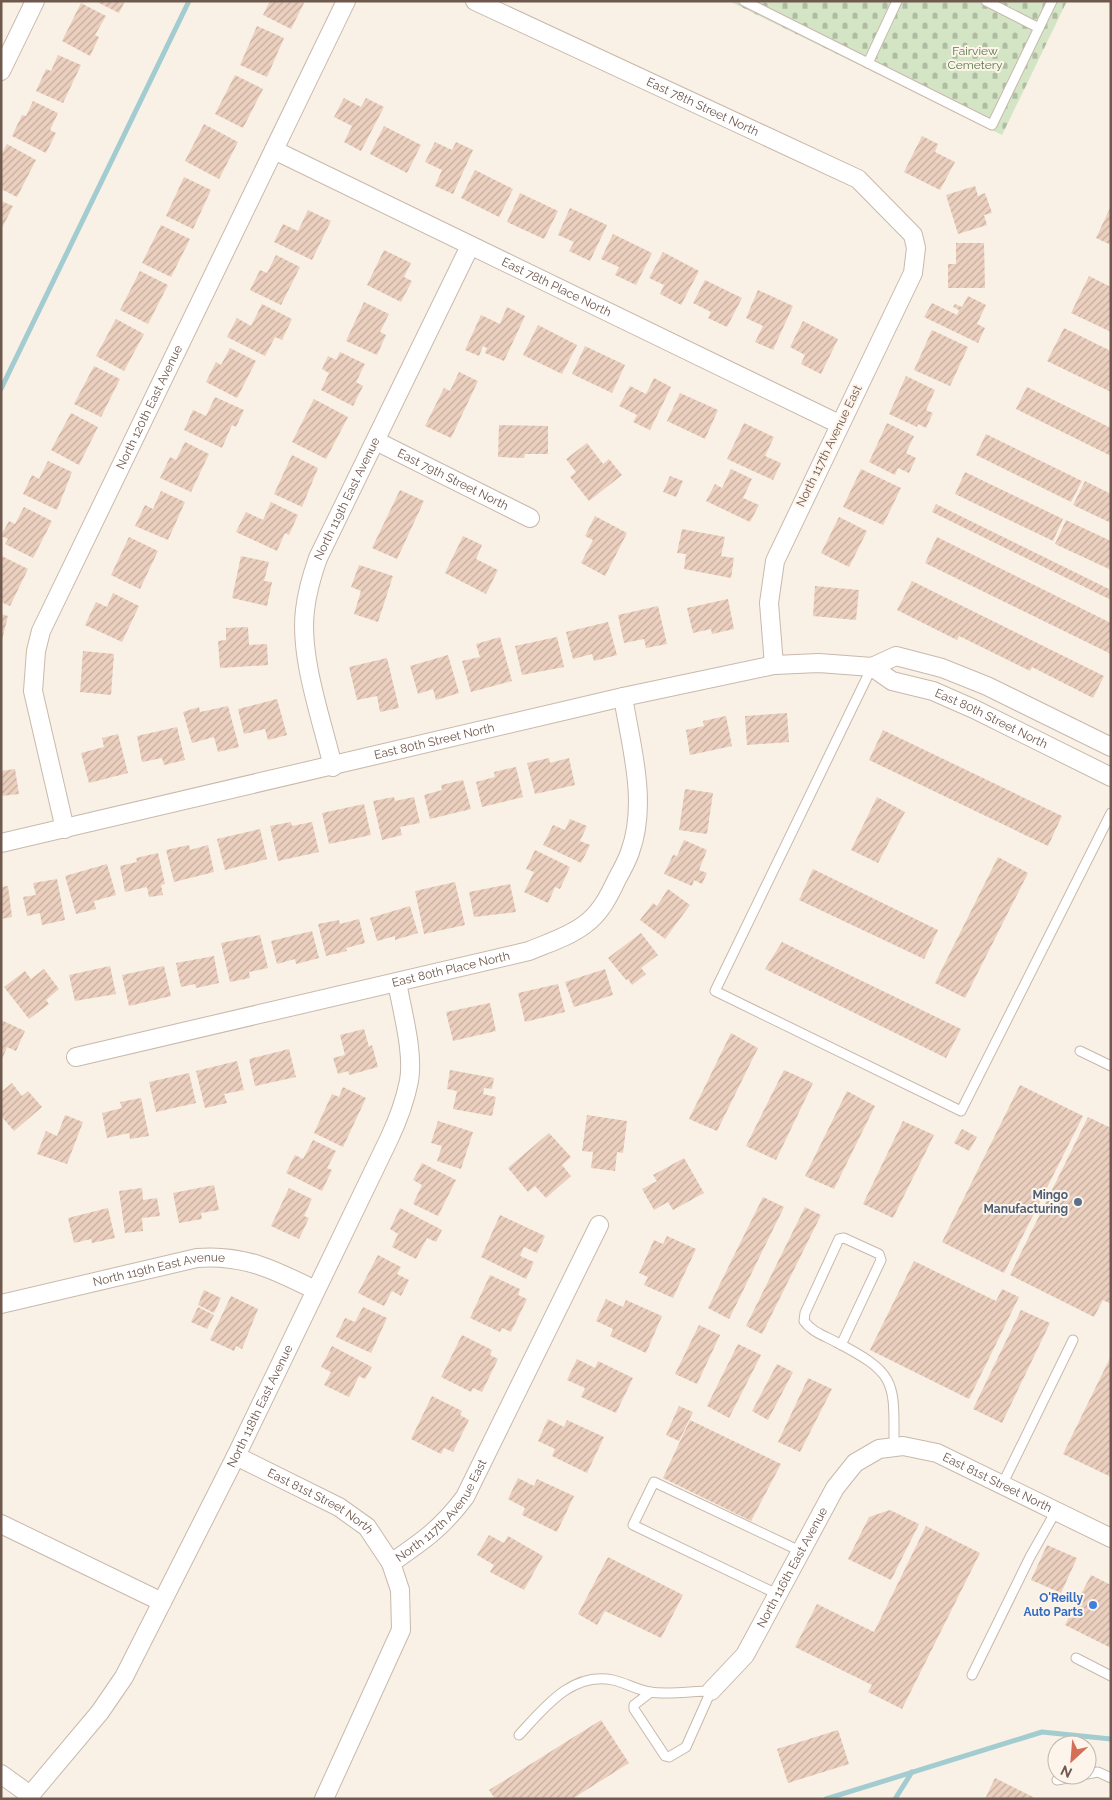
<svg xmlns="http://www.w3.org/2000/svg" width="1112" height="1800" font-family="Raleway,sans-serif">
<style>
.cemetery{fill:url(#cemetery-stones)}
.lines{fill:none;stroke-linecap:round;stroke-linejoin:round}
.stream{stroke:#a3ccd1;stroke-width:5}
.building{fill:url(#building-hatch)}
.service-casing{stroke:#c9b8ac;stroke-width:11}
.minor-casing{stroke:#c9b8ac;stroke-width:20}
.service{stroke:#fff;stroke-width:9}
.minor{stroke:#fff;stroke-width:18}
.service-dot{fill:#5c6f8a;stroke:#fdf5eb;stroke-width:2}
.shop-dot{fill:#3f7fe0;stroke:#fdf5eb;stroke-width:2}
.labels{text-anchor:middle;dominant-baseline:central;stroke-width:4;stroke-linejoin:round;paint-order:stroke}
.park-label{font-size:12px;fill:#597a49;stroke:#fdf5eb}
.street-label{font-size:12px;fill:#6f584d;stroke:#fdf5eb}
.service-label{font-size:12px;font-weight:bold;fill:#4e5e75;stroke:#fdf5eb;text-anchor:end}
.shop-label{font-size:12px;font-weight:bold;fill:#366cbe;stroke:#fdf5eb;text-anchor:end}
</style>
<defs>
<pattern id="cemetery-stones" width="16" height="16" patternUnits="userSpaceOnUse" patternTransform="scale(1.25)"><rect width="16" height="16" fill="#d3e5c5"/><path d="M2 7V4a2 2 0 0 1 4 0v3zM10 15v-3a2 2 0 0 1 4 0v3z" fill="#afbca2"/></pattern>
<pattern id="building-hatch" width="6" height="6" patternUnits="userSpaceOnUse" patternTransform="scale(1.25)"><rect width="6" height="6" fill="#ecd0bf"/><path d="M-1 1l2-2M0 6l6-6M5 7l2-2" fill="none" stroke="#c3ac9d"/></pattern>
</defs>
<rect width="100%" height="100%" fill="#f9f1e5"/>
<!-- cemetery -->
<polygon class="cemetery" points="729,1 1067,1 1002,135"/>
<g class="lines">
<!-- stream -->
<g class="stream">
<polyline points="1,389 189,1"/>
<polyline points="826,1799 1042,1732 1111,1739"/>
<polyline points="895,1799 912,1772"/>
</g>
</g>
<!-- building -->
<g class="building">
<polygon points="95,1 125,1 119,13"/>
<polygon points="270,1 305,1 291,29 263,15"/>
<polygon points="81,3 106,16 95,35 99,37 90,56 62,41"/>
<polygon points="257,26 284,38 267,77 240,65"/>
<polygon points="58,55 81,65 63,103 36,91 46,69 51,71"/>
<polygon points="235,75 263,89 243,128 215,114"/>
<polygon points="344,98 361,107 366,98 384,107 361,151 344,142 352,126 334,117"/>
<polygon points="33,101 58,113 50,130 56,133 46,153 12,136 22,115 26,116"/>
<polygon points="204,124 238,142 219,179 185,161"/>
<polygon points="384,126 421,145 407,173 370,154"/>
<polygon points="922,136 938,144 935,152 955,162 940,190 904,172"/>
<polygon points="435,142 452,150 456,142 473,150 453,194 435,186 442,170 425,162"/>
<polygon points="7,144 36,160 17,197 1,189 1,155"/>
<polygon points="475,170 513,189 499,217 461,198"/>
<polygon points="184,177 211,190 193,229 166,216"/>
<polygon points="975,186 978,196 985,193 992,213 984,215 987,225 958,234 946,195"/>
<polygon points="520,193 558,211 544,239 507,222"/>
<polygon points="1,201 13,206 1,230"/>
<polygon points="1111,206 1111,245 1096,238"/>
<polygon points="570,208 607,225 590,261 569,251 574,242 558,235"/>
<polygon points="308,210 331,221 312,260 274,242 283,224 298,231"/>
<polygon points="161,225 190,239 171,277 142,263"/>
<polygon points="613,234 652,253 636,285 615,275 619,267 601,259"/>
<polygon points="956,243 984,243 985,288 948,288 948,264 956,264"/>
<polygon points="384,250 411,263 404,277 412,281 401,302 367,285"/>
<polygon points="663,252 699,271 681,305 660,294 664,285 649,278"/>
<polygon points="276,255 300,267 281,305 250,290 260,270 267,273"/>
<polygon points="140,271 168,285 148,324 120,310"/>
<polygon points="1089,276 1111,287 1111,332 1071,313"/>
<polygon points="705,280 742,298 727,327 708,318 711,312 693,303"/>
<polygon points="758,290 793,306 773,350 755,342 763,326 746,318"/>
<polygon points="968,296 986,305 977,324 985,328 978,343 924,317 932,303 957,315 959,310 953,307 955,304 962,307"/>
<polygon points="364,302 389,314 380,332 386,335 377,355 346,341"/>
<polygon points="262,304 292,319 282,340 275,337 265,356 227,337 237,318 251,326"/>
<polygon points="507,307 525,316 504,361 485,353 487,348 483,346 479,356 465,350 481,315 500,324"/>
<polygon points="116,319 144,334 124,371 96,356"/>
<polygon points="803,321 838,339 821,374 801,364 805,355 790,347"/>
<polygon points="538,325 577,345 562,374 523,355"/>
<polygon points="1064,328 1111,351 1111,392 1047,361"/>
<polygon points="932,330 968,347 950,386 914,370"/>
<polygon points="585,346 625,365 612,393 572,374"/>
<polygon points="230,348 256,361 237,398 206,382 216,362 221,365"/>
<polygon points="340,352 365,364 356,382 363,386 353,406 321,390 329,373 322,369 328,356 336,360"/>
<polygon points="94,366 120,379 101,417 74,404"/>
<polygon points="459,372 478,381 451,438 425,426 444,388 450,391"/>
<polygon points="906,376 935,390 926,410 933,413 926,428 918,424 917,427 889,414"/>
<polygon points="654,378 671,387 650,430 633,422 637,415 619,406 630,386 646,394"/>
<polygon points="1027,387 1111,428 1111,456 1016,409"/>
<polygon points="680,393 718,410 705,439 667,421"/>
<polygon points="215,397 244,410 236,427 232,425 222,448 184,430 193,410 206,416"/>
<polygon points="314,399 348,417 326,459 292,442"/>
<polygon points="71,413 98,427 79,465 51,450"/>
<polygon points="744,423 774,437 765,456 781,463 773,480 727,459"/>
<polygon points="887,423 914,436 906,453 916,458 909,473 898,468 895,475 869,462"/>
<polygon points="499,425 548,426 548,454 525,454 524,458 498,457"/>
<polygon points="986,434 1082,481 1071,502 976,455"/>
<polygon points="185,442 209,454 191,492 160,478 170,457 176,460"/>
<polygon points="587,443 603,464 609,459 622,475 589,501 570,477 576,472 566,459"/>
<polygon points="292,455 318,468 302,507 274,494"/>
<polygon points="48,461 72,472 57,510 23,494 32,475 39,479"/>
<polygon points="731,469 752,479 743,498 759,505 750,522 706,501 715,484 722,488"/>
<polygon points="861,469 901,488 883,525 843,507"/>
<polygon points="965,472 1063,519 1053,541 955,494"/>
<polygon points="670,476 683,481 676,497 663,492"/>
<polygon points="1085,481 1111,494 1111,523 1073,505"/>
<polygon points="400,490 424,501 397,559 372,548"/>
<polygon points="161,491 185,502 168,540 135,526 145,505 153,509"/>
<polygon points="271,502 298,515 289,535 285,533 277,551 236,532 246,512 263,520"/>
<polygon points="936,504 1111,590 1111,600 932,512"/>
<polygon points="24,507 52,521 33,558 5,544 8,539 1,536 9,521 15,524"/>
<polygon points="595,516 627,533 605,576 581,563 593,540 585,536"/>
<polygon points="839,517 867,531 849,567 821,553"/>
<polygon points="1066,520 1111,541 1111,570 1055,544"/>
<polygon points="682,529 725,537 721,556 734,558 731,578 684,569 686,554 677,553"/>
<polygon points="463,536 482,545 476,559 498,570 486,594 445,573"/>
<polygon points="129,537 158,551 140,589 111,575"/>
<polygon points="937,537 1111,623 1111,654 925,563"/>
<polygon points="2,556 28,569 10,606 1,602"/>
<polygon points="241,556 269,562 264,581 272,582 267,606 232,598"/>
<polygon points="359,565 393,576 378,622 354,614 361,591 351,587"/>
<polygon points="912,581 1104,676 1093,698 1032,667 1030,671 959,636 957,640 897,610"/>
<polygon points="815,586 859,590 856,620 813,616"/>
<polygon points="113,593 139,606 122,642 85,625 96,602 107,607"/>
<polygon points="728,599 734,629 712,634 711,629 693,633 687,608"/>
<polygon points="658,606 667,644 646,648 644,639 624,643 618,615"/>
<polygon points="1,614 8,616 2,640 1,640"/>
<polygon points="608,622 617,655 594,661 592,654 573,659 566,632"/>
<polygon points="248,627 249,645 267,644 268,665 220,668 218,641 226,640 226,628"/>
<polygon points="500,637 512,681 471,692 462,661 480,657 476,644"/>
<polygon points="557,637 564,667 522,675 515,646"/>
<polygon points="83,651 114,654 111,695 80,692"/>
<polygon points="448,655 459,693 436,700 433,689 418,694 410,666"/>
<polygon points="387,658 399,708 380,712 377,696 357,700 349,667"/>
<polygon points="277,699 287,735 268,740 265,729 244,734 238,709"/>
<polygon points="228,706 239,747 218,752 214,737 192,743 183,712 199,707 200,712"/>
<polygon points="787,713 789,742 747,745 745,716"/>
<polygon points="726,716 732,746 690,755 686,730 704,726 703,721"/>
<polygon points="177,727 185,760 164,765 162,758 142,762 137,736"/>
<polygon points="883,730 1062,816 1048,846 869,760"/>
<polygon points="118,734 128,773 89,783 81,753 104,747 102,738"/>
<polygon points="549,758 550,763 569,758 575,785 535,794 527,763"/>
<polygon points="516,767 523,797 482,807 476,782 495,777 494,772"/>
<polygon points="15,769 19,794 1,796 1,771"/>
<polygon points="463,780 471,809 430,819 424,795 442,790 441,785"/>
<polygon points="685,789 713,793 707,834 679,830"/>
<polygon points="394,797 395,801 414,797 420,823 400,827 402,835 382,840 373,801"/>
<polygon points="877,797 905,812 878,863 851,850"/>
<polygon points="364,804 371,835 329,844 322,813"/>
<polygon points="570,819 587,826 580,841 590,845 581,863 543,845 553,825 565,830"/>
<polygon points="291,822 292,826 312,822 319,852 278,861 270,826"/>
<polygon points="260,829 267,859 225,870 217,839"/>
<polygon points="684,840 707,850 699,870 707,873 702,884 694,880 692,886 664,874 673,855 677,856"/>
<polygon points="189,845 190,850 208,845 214,872 174,882 166,850"/>
<polygon points="535,850 570,867 560,889 555,887 548,903 524,892 534,872 526,869"/>
<polygon points="158,853 165,884 161,885 163,895 149,897 147,887 125,892 120,866 137,862 136,858"/>
<polygon points="998,857 1028,873 965,998 935,983"/>
<polygon points="107,864 116,895 94,901 96,909 76,914 65,876"/>
<polygon points="813,869 938,930 924,959 799,900"/>
<polygon points="57,879 65,920 42,925 40,913 27,916 23,897 36,895 33,883"/>
<polygon points="455,882 465,925 424,934 415,891"/>
<polygon points="510,884 516,912 474,917 469,892"/>
<polygon points="8,886 12,917 1,919 1,887"/>
<polygon points="668,889 690,905 665,939 640,920 653,903 657,906"/>
<polygon points="410,906 418,933 395,940 395,936 377,941 370,918"/>
<polygon points="359,919 365,943 346,948 347,951 326,956 318,924 339,920 340,924"/>
<polygon points="312,931 319,958 296,964 295,959 277,964 271,941"/>
<polygon points="641,933 658,955 641,968 646,974 632,985 628,979 626,980 608,958"/>
<polygon points="260,935 268,968 249,972 250,978 230,982 221,943"/>
<polygon points="782,942 961,1029 946,1058 765,969"/>
<polygon points="214,956 219,983 196,988 195,984 181,987 176,963"/>
<polygon points="110,966 116,994 75,1001 69,975"/>
<polygon points="164,966 171,996 129,1006 122,975"/>
<polygon points="44,969 59,989 46,1000 49,1004 29,1019 4,987 25,971 31,979"/>
<polygon points="605,969 613,995 574,1007 565,982"/>
<polygon points="558,984 565,1012 525,1022 518,993"/>
<polygon points="490,1003 496,1031 453,1041 446,1012"/>
<polygon points="1,1020 25,1031 16,1051 7,1047 1,1062"/>
<polygon points="364,1029 369,1047 372,1045 378,1067 349,1075 348,1071 338,1074 333,1058 345,1055 340,1035"/>
<polygon points="731,1033 758,1048 717,1131 689,1119"/>
<polygon points="289,1049 296,1077 255,1086 249,1059"/>
<polygon points="237,1061 244,1090 224,1094 227,1103 205,1108 196,1071"/>
<polygon points="450,1070 494,1078 492,1089 484,1088 483,1094 496,1097 492,1116 453,1109 457,1091 447,1089"/>
<polygon points="784,1070 813,1083 776,1160 746,1146"/>
<polygon points="189,1073 196,1103 156,1112 149,1082"/>
<polygon points="12,1083 22,1096 28,1091 42,1107 14,1131 1,1116 1,1092"/>
<polygon points="1020,1085 1083,1116 1004,1273 942,1242"/>
<polygon points="343,1087 366,1098 343,1147 314,1133 332,1094 339,1097"/>
<polygon points="847,1091 875,1106 834,1189 805,1176"/>
<polygon points="141,1098 149,1136 130,1139 129,1133 107,1138 102,1113 122,1108 120,1102"/>
<polygon points="65,1115 83,1122 67,1164 37,1154 46,1131 57,1136"/>
<polygon points="587,1115 627,1121 623,1153 617,1152 615,1171 591,1168 593,1152 582,1151"/>
<polygon points="1088,1117 1111,1128 1111,1304 1103,1300 1094,1317 1010,1275"/>
<polygon points="438,1121 473,1132 461,1169 437,1161 442,1146 431,1143"/>
<polygon points="903,1121 934,1135 893,1218 863,1204"/>
<polygon points="962,1129 977,1137 969,1151 954,1143"/>
<polygon points="549,1133 571,1157 562,1165 571,1176 546,1198 535,1186 528,1192 508,1168"/>
<polygon points="313,1140 336,1151 327,1168 332,1170 322,1191 286,1173 295,1155 303,1159"/>
<polygon points="684,1158 704,1193 673,1210 668,1202 654,1210 642,1189 657,1181 653,1175"/>
<polygon points="422,1163 456,1180 438,1216 413,1204 422,1185 413,1180"/>
<polygon points="214,1185 219,1210 201,1213 202,1219 179,1223 173,1193"/>
<polygon points="142,1188 143,1200 157,1198 160,1216 142,1218 143,1231 125,1233 119,1191"/>
<polygon points="289,1188 312,1199 304,1216 309,1218 299,1239 271,1226"/>
<polygon points="763,1197 784,1207 729,1319 708,1308"/>
<polygon points="805,1207 821,1215 762,1334 746,1326"/>
<polygon points="108,1208 115,1238 92,1243 91,1239 74,1243 68,1218"/>
<polygon points="400,1208 442,1230 436,1242 427,1238 416,1259 392,1247 398,1234 390,1229"/>
<polygon points="500,1215 545,1236 537,1253 524,1247 520,1256 534,1262 526,1279 481,1257"/>
<polygon points="667,1236 696,1249 673,1298 644,1285 648,1277 639,1273 654,1240 663,1244"/>
<polygon points="378,1255 401,1267 397,1274 409,1280 401,1296 392,1291 384,1306 358,1293"/>
<polygon points="914,1261 996,1301 1002,1289 1019,1297 969,1399 870,1350"/>
<polygon points="490,1275 520,1289 518,1295 527,1299 511,1332 502,1328 500,1332 470,1318"/>
<polygon points="204,1290 221,1298 214,1313 198,1305"/>
<polygon points="231,1296 258,1309 242,1349 236,1346 234,1351 210,1340"/>
<polygon points="606,1299 623,1307 626,1300 662,1316 646,1353 610,1336 613,1329 596,1321"/>
<polygon points="198,1307 214,1315 207,1329 191,1322"/>
<polygon points="363,1307 387,1318 371,1353 336,1337 345,1318 355,1322"/>
<polygon points="1021,1310 1050,1323 1002,1423 973,1409"/>
<polygon points="699,1325 720,1335 697,1384 675,1374"/>
<polygon points="462,1335 492,1350 490,1355 498,1359 482,1392 473,1388 471,1392 441,1377"/>
<polygon points="738,1344 761,1355 729,1418 707,1406"/>
<polygon points="332,1346 372,1367 365,1379 359,1376 349,1397 324,1385 331,1372 321,1367"/>
<polygon points="1111,1356 1111,1477 1063,1454"/>
<polygon points="577,1359 595,1368 598,1361 633,1378 616,1413 581,1397 585,1388 567,1380"/>
<polygon points="777,1364 793,1372 768,1420 752,1411"/>
<polygon points="808,1378 832,1389 800,1452 778,1442"/>
<polygon points="432,1396 462,1411 460,1415 469,1420 453,1452 444,1448 441,1454 411,1439"/>
<polygon points="679,1406 693,1412 679,1441 666,1435"/>
<polygon points="548,1419 564,1427 567,1420 604,1437 587,1473 552,1456 555,1449 538,1441"/>
<polygon points="690,1420 781,1464 751,1521 663,1478"/>
<polygon points="518,1478 534,1486 537,1479 574,1496 557,1532 522,1515 525,1508 508,1499"/>
<polygon points="890,1510 919,1524 891,1580 848,1559 869,1517"/>
<polygon points="926,1526 980,1553 902,1709 868,1692 872,1685 795,1647 817,1604 874,1632"/>
<polygon points="489,1535 504,1543 508,1536 543,1556 524,1590 490,1572 494,1565 477,1555"/>
<polygon points="1047,1545 1077,1558 1061,1593 1031,1580"/>
<polygon points="608,1557 683,1595 661,1638 605,1611 597,1625 578,1614"/>
<polygon points="1091,1575 1111,1585 1111,1648 1065,1625"/>
<polygon points="601,1720 629,1763 572,1799 495,1799 489,1790"/>
<polygon points="838,1730 849,1764 788,1783 777,1749"/>
<polygon points="995,1778 1037,1799 985,1799"/>
</g>
<g class="lines">
<defs>
<g id="service">
<polyline points="744,1 992,125 1052,1"/>
<polyline points="986,1 1039,28"/>
<polyline points="868,63 897,1"/>
<polyline points="872,667 715,991 961,1111 1111,813"/>
<polyline points="1080,1051 1111,1066"/>
<path d="M841 1345 881 1260 879 1254 844 1238 839 1239 805 1313 804 1321C812 1332 825 1336 836 1342 898 1374 894 1382 894 1447"/>
<polyline points="1002,1485 1073,1340"/>
<polyline points="777,1594 633,1525 654,1482 800,1551"/>
<polyline points="1076,1658 1111,1676"/>
<polyline points="972,1675 1030,1557 1056,1511"/>
<path d="M519 1735C544 1708 572 1671 613 1680 626 1683 637 1690 650 1692 669 1695 692 1691 711 1691L686 1747 669 1757 665 1756 634 1709V1705L651 1692"/>
<polyline points="1087,1774 1098,1772 1111,1778"/>
<polyline points="1057,1780 1083,1775"/>
</g>
<g id="minor">
<path id="s1" d="M475 1 858 179 913 235 916 248 913 273 775 561 769 603 774 665"/>
<polyline points="1,71 35,1"/>
<path id="s2" d="M274 150 839 424"/>
<path id="s3" d="M376 441 530 518"/>
<path id="s4" d="M872 667 892 681 933 691 974 709 1111 777"/>
<path id="s5" d="M333 767C322 720 299 657 305 610 307 592 312 575 318 558L470 246"/>
<path id="s6" d="M65 829 33 691 36 651 41 631 346 1"/>
<path id="s7" d="M1 843 623 697 774 665 819 663 872 667 896 656 942 668 987 686 1111 747"/>
<path id="s8" d="M76 1057 529 951C548 943 568 937 584 925 600 914 609 896 617 879 622 870 627 861 630 852 648 803 631 746 623 697"/>
<path id="s9" d="M1 1304 197 1258C243 1254 275 1270 315 1290"/>
<path id="s10" d="M236 1456 339 1507 367 1527 391 1563 400 1590 401 1630 324 1799"/>
<polyline points="1,1524 162,1602"/>
<path id="s11" d="M391 1563C423 1541 442 1528 465 1497L599 1225"/>
<path id="s12" d="M711 1691 745 1655 835 1488 855 1463 879 1449 903 1446 937 1453 1111 1538"/>
<polyline points="1,1774 30,1795"/>
<path id="s13" d="M27 1799 100 1712 124 1677 236 1456 389 1139C398 1120 405 1101 409 1081 414 1052 402 1011 397 982"/>
</g>
</defs>
<!-- service casing -->
<use href="#service" class="service-casing"/>
<!-- minor casing -->
<use href="#minor" class="minor-casing"/>
<!-- service -->
<use href="#service" class="service"/>
<!-- minor -->
<use href="#minor" class="minor"/>
</g>
<!-- markers -->
<circle class="service-dot" cx="1078" cy="1202" r="5"/>
<circle class="shop-dot" cx="1093" cy="1605" r="5"/>
<g class="labels">
<!-- park labels -->
<g class="park-label">
<text x="975" y="51">Fairview<tspan x="975" dy="14">Cemetery</tspan></text>
</g>
<!-- street labels -->
<g class="street-label">
<text stroke="none"><textPath href="#s1" startOffset="251">East 78th Street North</textPath></text>
<text stroke="none"><textPath href="#s2" startOffset="314">East 78th Place North</textPath></text>
<text stroke="none"><textPath href="#s6" startOffset="451">North 120th East Avenue</textPath></text>
<text transform="translate(829 446) rotate(-64)">North 117th Avenue East</text>
<text stroke="none"><textPath href="#s3" startOffset="86">East 79th Street North</textPath></text>
<text stroke="none"><textPath href="#s5" startOffset="280">North 119th East Avenue</textPath></text>
<text stroke="none"><textPath href="#s4" startOffset="131">East 80th Street North</textPath></text>
<text stroke="none"><textPath href="#s7" startOffset="445">East 80th Street North</textPath></text>
<text stroke="none"><textPath href="#s8" startOffset="385">East 80th Place North</textPath></text>
<text stroke="none"><textPath href="#s9" startOffset="162">North 119th East Avenue</textPath></text>
<text stroke="none"><textPath href="#s13" startOffset="459">North 118th East Avenue</textPath></text>
<text stroke="none"><textPath href="#s12" startOffset="425">East 81st Street North</textPath></text>
<text stroke="none"><textPath href="#s10" startOffset="96">East 81st Street North</textPath></text>
<text stroke="none"><textPath href="#s11" startOffset="74">North 117th Avenue East</textPath></text>
<text stroke="none"><textPath href="#s12" startOffset="149">North 116th East Avenue</textPath></text>
</g>
<!-- service labels -->
<g class="service-label">
<text x="1068" y="1195">Mingo<tspan x="1068" dy="14">Manufacturing</tspan></text>
</g>
<!-- shop labels -->
<g class="shop-label">
<text x="1083" y="1598">O'Reilly<tspan x="1083" dy="14">Auto Parts</tspan></text>
</g>
</g>
<!-- border -->
<rect width="1112" height="1800" fill="none" stroke="#6f584d" stroke-width="5"/>
<!-- north arrow -->
<g transform="translate(1072 1760) rotate(206)"><circle r="24" fill="#fdf5eb" stroke="#c4b6ac"/>
<path d="M0-4L9 19L0 12L-9 19Z" fill="#d66f57"/>
<text y="-8" font-size="14" font-weight="bold" text-anchor="middle" fill="#6f584d">N</text>
</g>
</svg>
